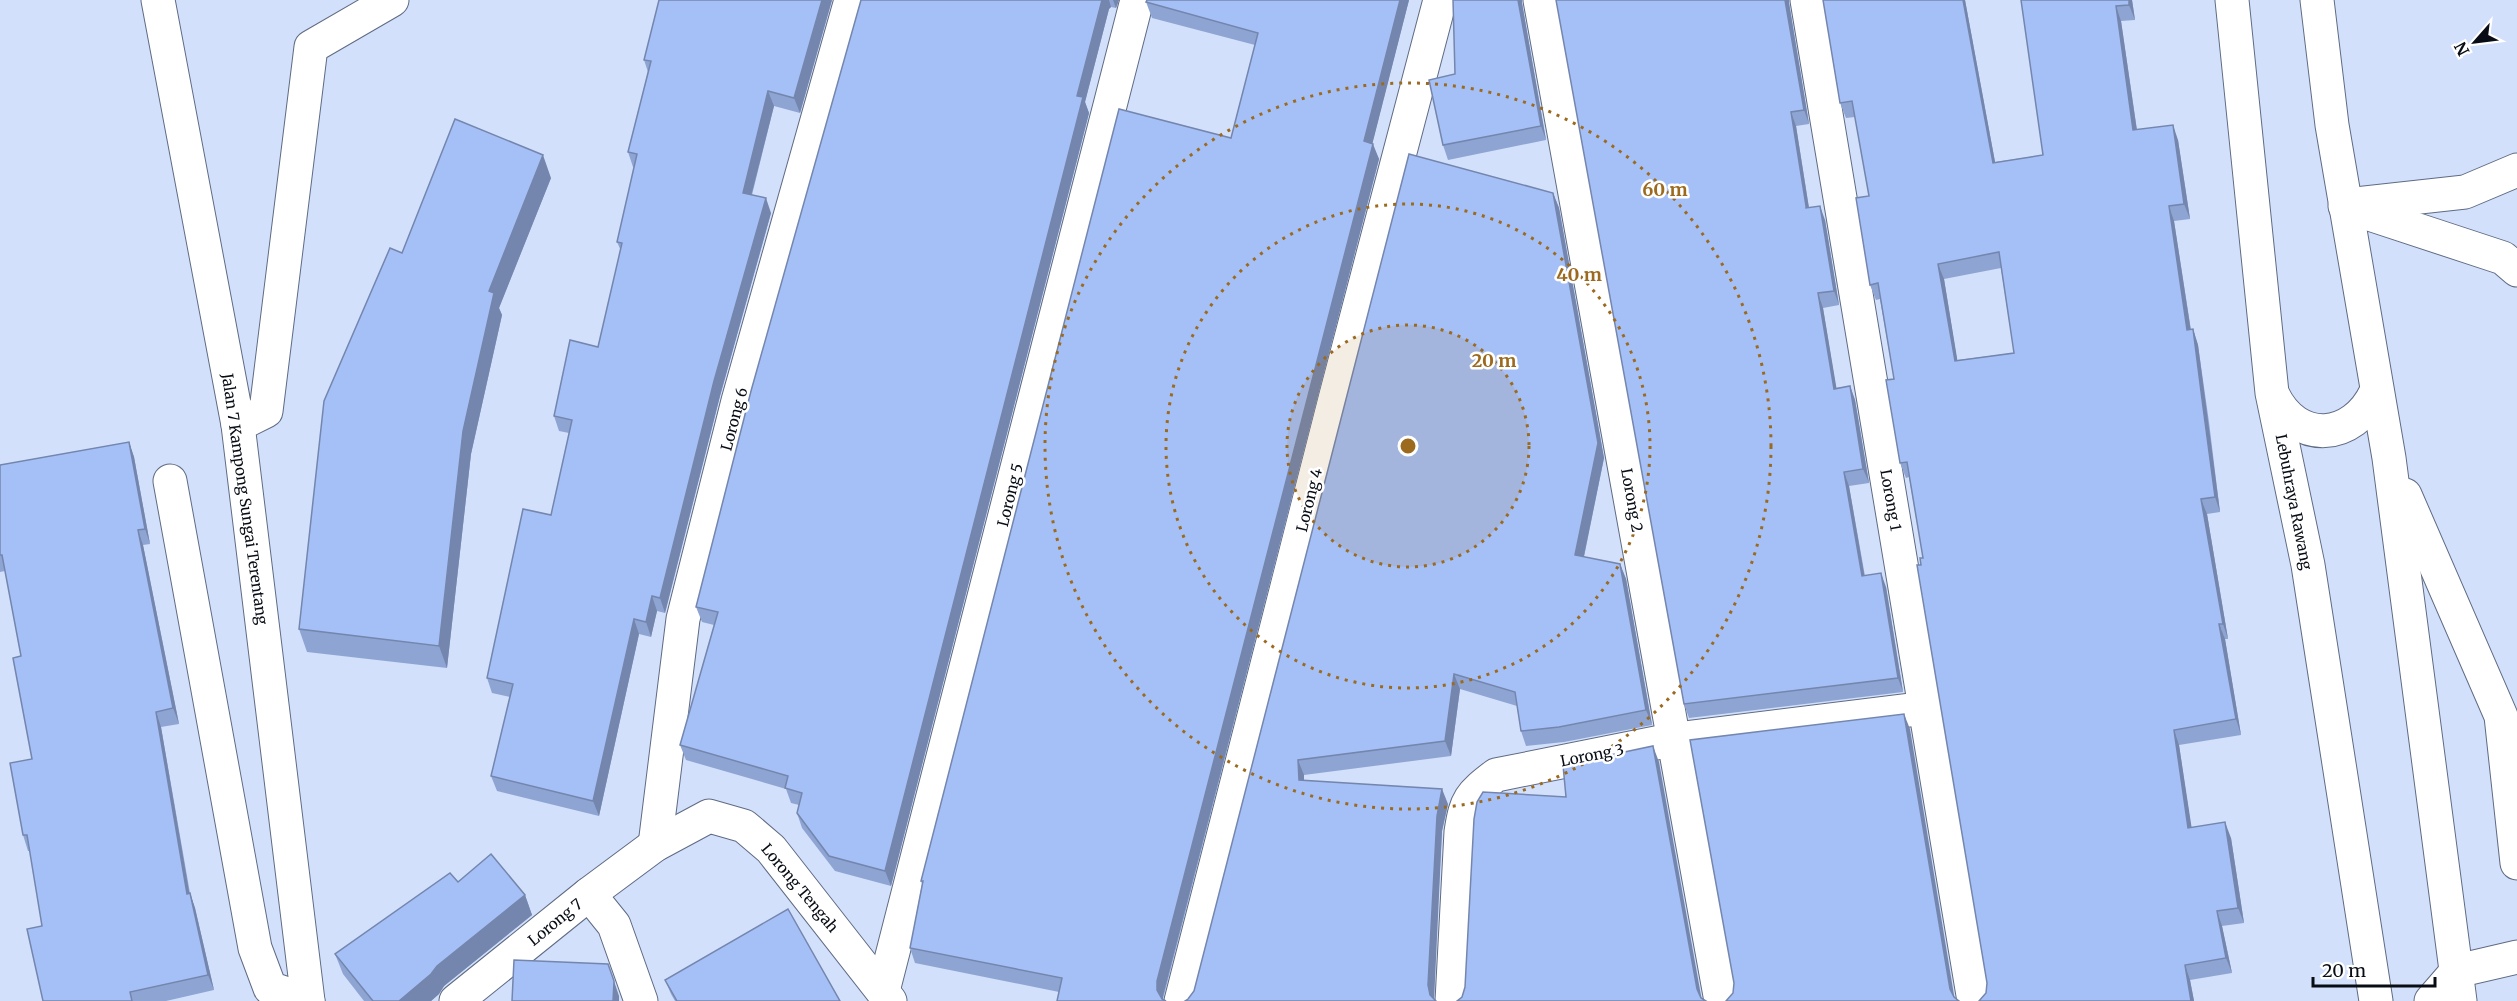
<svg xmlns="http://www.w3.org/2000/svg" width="2517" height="1001" font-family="Merriweather,serif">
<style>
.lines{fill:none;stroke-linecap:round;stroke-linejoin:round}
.minor-casing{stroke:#5f6b83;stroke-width:35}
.major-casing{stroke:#5f6b83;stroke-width:35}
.minor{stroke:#fff;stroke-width:33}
.major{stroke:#fff;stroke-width:33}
.wall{fill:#8ea5d4;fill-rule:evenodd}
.shaded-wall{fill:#7486ad}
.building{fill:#a5c0f7;stroke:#7486ad;stroke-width:1.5;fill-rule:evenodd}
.ring{fill:none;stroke:#9c6a1e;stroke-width:3;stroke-dasharray:3 6}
.labels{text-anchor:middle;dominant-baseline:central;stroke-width:5;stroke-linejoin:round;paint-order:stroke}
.street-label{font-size:15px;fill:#080d15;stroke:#fff}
.centre{fill:#9c6a1e;stroke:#fff;stroke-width:3}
.ring-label{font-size:18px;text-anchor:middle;font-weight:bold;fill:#9c6a1e;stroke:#fff;stroke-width:5;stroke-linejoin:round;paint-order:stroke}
</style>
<rect width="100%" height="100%" fill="#d2e0fb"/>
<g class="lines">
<defs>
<g id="minor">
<polyline points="158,0 238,425 308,1001"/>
<polyline points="1540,0 1721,1001"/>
<polyline points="1807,0 1974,1001"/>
<polyline points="2356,204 2465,192 2517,170"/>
<polyline points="2345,206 2503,258 2517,270"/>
<polyline points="238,425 266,411 311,47 392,0"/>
<polyline points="170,481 255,948 270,988 308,1001"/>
<polyline points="655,845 683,619 738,401 851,0"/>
<polyline points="589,894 614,925 641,1001"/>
<polyline points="2457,971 2517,957"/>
<polyline points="883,991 1137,0"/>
<polyline points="456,1001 589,894 655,845 709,816 744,826 771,849 890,1001"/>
<polyline points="1181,1001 1336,395 1440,0"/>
<path d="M1452 1001 1461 832C1466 799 1470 795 1496 775L1676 739 1926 708"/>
</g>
<g id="major">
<polyline points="2232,0 2272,393 2308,565 2376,1001"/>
<polyline points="2317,0 2332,125 2389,458 2460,1001"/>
<path d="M2273 395C2297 445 2353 441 2376 392"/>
<polyline points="2405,495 2501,716 2517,863"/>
<polyline points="2431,1001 2457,971"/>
</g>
</defs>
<!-- minor casing -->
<use href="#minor" class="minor-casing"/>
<!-- major casing -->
<use href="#major" class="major-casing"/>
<!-- minor -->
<use href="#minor" class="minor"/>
<!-- major -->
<use href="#major" class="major"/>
</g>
<!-- wall -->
<g class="wall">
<polygon points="832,0 800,113 774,106 752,195 771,213 720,396 665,613 657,611 651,637 639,634 599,816 497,791 491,776 510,697 492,693 487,678 551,515 569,433 559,431 554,416 598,347 621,251 617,242 634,167 633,167 628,152 648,72 644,60"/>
<polygon points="861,0 1119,0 1116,8 1111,7 1109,9 1085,102 1089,113 891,886 835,871 802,828 797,813 799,805 791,803 786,789 686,760 680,745 714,625 702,622 696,607"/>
<polygon points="1409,0 1372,144 1379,159 1163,999 1059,992 915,963 910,948 922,884 921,881 1231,138 1255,45 1152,18 1146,2"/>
<polygon points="1453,0 1522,0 1522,3 1546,140 1448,160 1443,145 1455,74"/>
<path d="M1823 0H1965L1995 162 2043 155 2021 0H2132L2135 20 2121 21 2137 130 2178 140 2190 219 2174 221 2191 330 2193 329 2198 345 2209 422 2220 512 2207 514 2228 639H2225L2241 735 2179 745 2191 827 2231 838 2244 923 2222 926 2232 973 2190 980 2194 1001H1979L1986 993 1987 983 1921 565 1923 558 1909 477 1906 478 1900 463 1894 379 1880 299 1876 300 1870 285 1869 196 1855 117 1846 118 1840 103ZM2001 268 2014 353 1957 360 1944 279Z"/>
<polygon points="1789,3 1809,124 1796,126 1809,208 1825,220 1839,305 1823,308 1836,388 1850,386 1855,400 1869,483 1849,486 1865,576 1886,587 1903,692 1689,718 1684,704"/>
<polygon points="551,178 499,308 502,315 471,454 447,668 307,652 299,629 402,253"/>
<polygon points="1553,193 1559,208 1604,458 1584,557 1620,564 1626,579 1652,725 1564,742 1526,746 1521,731 1517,706 1460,689 1451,756 1304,775 1304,781 1448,804 1442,831 1433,998 1188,999 1194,991"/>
<polygon points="129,442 134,457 150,544 143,545 179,724 161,727 190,893 195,908 214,990 166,1001 43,1001 42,926 30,851 28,851 23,835 32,759 21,656 5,571 0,572 0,465"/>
<polygon points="458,882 525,895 532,915 444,986 439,994 431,1001 364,1001 343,974 335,954"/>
<polygon points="665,980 840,1001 675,1001 671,994"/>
</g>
<!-- shaded-wall -->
<g class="shaded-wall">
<polygon points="822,0 832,0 800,113 794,98"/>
<polygon points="1102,0 1109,0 1111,7 1109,9 1085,102 1089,113 891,886 885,871 1077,96"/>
<polygon points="1113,0 1119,0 1116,8"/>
<polygon points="1400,0 1409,0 1369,157 1364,141"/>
<polygon points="1518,0 1522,0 1522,3 1546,140 1541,126"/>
<polygon points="1785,0 1789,0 1789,3 1809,124 1804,110"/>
<polygon points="1963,0 1965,0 1998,178 1993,163"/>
<polygon points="2129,0 2132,0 2135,20 2129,5"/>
<polygon points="2116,6 2121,21 2139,145 2133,130"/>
<polygon points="768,91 774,106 748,208 743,193"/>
<polygon points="1791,112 1796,126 1811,221 1806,206"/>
<polygon points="2173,125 2178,140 2190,219 2184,204"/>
<polygon points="1373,144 1379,159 1163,996 1163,1001 1157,990 1157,981"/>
<polygon points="543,155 551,178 499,308 502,315 471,454 447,668 439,646 463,431 489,291"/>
<polygon points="1553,193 1559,208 1604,458 1581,570 1575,555"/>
<polygon points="766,198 771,213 720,396 665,613 660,598 714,381"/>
<polygon points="1820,206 1825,220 1839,305 1834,291"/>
<polygon points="2169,206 2174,221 2193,345 2187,330"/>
<polygon points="1938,264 1944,279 1960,376 1955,361"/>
<polygon points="1818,293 1823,308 1839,403 1834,389"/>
<polygon points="2193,329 2198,345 2220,512 2215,497"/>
<polygon points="1850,386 1855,400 1869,483 1863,469"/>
<polygon points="129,442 134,457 150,544 145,529"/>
<polygon points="1844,472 1849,486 1867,591 1862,576"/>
<polygon points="2201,499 2207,514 2228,639 2223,624"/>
<polygon points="138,530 143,545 179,724 173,708"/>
<polygon points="1620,564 1626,579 1652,725 1646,710"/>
<polygon points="1881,573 1886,587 1903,692 1898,678"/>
<polygon points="652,596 657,611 651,637 646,622"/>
<polygon points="634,619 639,634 599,816 593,801"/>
<polygon points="2219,624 2225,639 2241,735 2236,719"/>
<polygon points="1454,674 1460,689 1451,756 1445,741"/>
<polygon points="156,712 161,727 192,909 187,894"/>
<polygon points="1904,714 1910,729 1955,1001 1950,989"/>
<polygon points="2174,730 2179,745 2194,843 2188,828"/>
<polygon points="1653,746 1659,762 1702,1001 1697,989"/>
<polygon points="1298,760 1304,775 1304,795 1299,780"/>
<polygon points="1442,789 1448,804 1442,831 1434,1001 1430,995 1428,985 1437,816"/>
<polygon points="2225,822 2231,838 2244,923 2238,908"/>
<polygon points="190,893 195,908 214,990 208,975"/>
<polygon points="525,895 532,915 444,986 439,994 431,1001 399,1001 437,966"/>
<polygon points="2217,911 2222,926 2232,973 2226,958"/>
<polygon points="2185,965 2190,980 2194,1001 2191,1001"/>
<polygon points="614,981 619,996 619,1001 613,1001"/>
</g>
<!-- building -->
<g class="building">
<polygon points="659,0 822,0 794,98 768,91 743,193 766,198 714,381 660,598 652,596 646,622 634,619 593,801 491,776 513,684 487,678 523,509 551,515 572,420 554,416 570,340 598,347 622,243 617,242 637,154 628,152 651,61 644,60"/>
<polygon points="861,0 1102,0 1077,96 1083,97 885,871 829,856 797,813 802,793 785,788 788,776 680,745 718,612 696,607 751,391"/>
<polygon points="1147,0 1400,0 1364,141 1373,144 1157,981 1157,990 1162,999 1166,1001 1057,1001 1062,978 910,948 923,881 921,881 1119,109 1231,138 1258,33 1146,2"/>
<polygon points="1453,0 1518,0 1541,126 1443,145 1429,80 1455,74"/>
<polygon points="1556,0 1785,0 1804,110 1791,112 1806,206 1806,208 1820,206 1834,291 1818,293 1834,389 1850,386 1863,469 1844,472 1862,576 1881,573 1898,678 1684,704"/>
<path d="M1823 0H1963L1993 163 2043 155 2021 0H2129V5L2116 6 2133 130 2173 125 2184 204 2169 206 2187 330 2193 329 2203 407 2215 497 2201 499 2223 624H2219L2236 719 2174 730 2188 828 2225 822 2238 908 2217 911 2226 958 2185 965 2191 1001H1979L1986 993 1987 983 1917 565H1921L1920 558H1923L1907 462 1900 463 1886 380 1894 379 1878 283 1870 285 1856 198 1869 196 1852 101 1840 103ZM1999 252 2014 353 1955 361 1938 264Z"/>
<polygon points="455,119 543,155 489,291 494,293 463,431 439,646 299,629 324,401 390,248 402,253"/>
<polygon points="1409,154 1553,193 1598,443 1575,555 1620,564 1646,710 1559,727 1521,731 1515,692 1454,674 1445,741 1298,760 1299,780 1442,789 1437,816 1428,985 1430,995 1436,1001 1185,1001 1188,999 1194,991"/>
<polygon points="129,442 145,529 138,530 173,708 156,712 187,894 190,893 208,975 130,992 132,1001 43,1001 27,929 42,926 27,835 23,835 10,763 32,759 13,658 21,656 2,555 0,555 0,465"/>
<polygon points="1904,714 1950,989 1954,997 1959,1001 1726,1001 1733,993 1734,983 1690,740"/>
<polygon points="1653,746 1697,989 1701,998 1706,1001 1457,1001 1462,997 1465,987 1474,819 1477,802 1483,792 1566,797 1563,765"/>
<polygon points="491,854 525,895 437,966 431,974 399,1001 373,1001 335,954 450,873 458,882"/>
<polygon points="788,909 840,1001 677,1001 665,980"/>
<polygon points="514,960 608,964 614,981 613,1001 512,1001"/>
</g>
<!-- distance rings -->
<circle cx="1408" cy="446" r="121" fill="#9c6a1e" fill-opacity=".12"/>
<g class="ring">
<circle cx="1408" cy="446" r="121"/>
<circle cx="1408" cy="446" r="242"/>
<circle cx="1408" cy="446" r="363"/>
</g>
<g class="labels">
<!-- street labels -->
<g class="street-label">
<text transform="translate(734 419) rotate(-75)">Lorong 6</text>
<text transform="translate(1010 495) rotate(-76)">Lorong 5</text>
<text transform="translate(245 499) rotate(82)">Jalan 7 Kampong Sungai Terentang</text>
<text transform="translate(1309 500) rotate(-76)">Lorong 4</text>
<text transform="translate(1632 500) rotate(80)">Lorong 2</text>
<text transform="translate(1891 500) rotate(80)">Lorong 1</text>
<text transform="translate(2294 502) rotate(79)">Lebuhraya Rawang</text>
<text transform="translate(1592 755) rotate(-11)">Lorong 3</text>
<text transform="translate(800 888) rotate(50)">Lorong Tengah</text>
<text transform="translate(555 922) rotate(-39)">Lorong 7</text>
</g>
</g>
<circle cx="1408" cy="446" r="9" class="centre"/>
<g class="ring-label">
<text x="1665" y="196">60 m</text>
<text x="1579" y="281">40 m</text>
<text x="1494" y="367">20 m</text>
</g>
<!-- north arrow -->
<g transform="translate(2475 42) rotate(242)" stroke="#ffffff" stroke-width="4.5" paint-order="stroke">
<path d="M0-4.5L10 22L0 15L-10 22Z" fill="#080d15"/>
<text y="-9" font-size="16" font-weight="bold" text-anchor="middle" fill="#080d15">N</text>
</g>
<!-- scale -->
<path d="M2313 977v9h122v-9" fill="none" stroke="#080d15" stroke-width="3"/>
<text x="2322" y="977" font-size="18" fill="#080d15" stroke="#ffffff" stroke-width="4.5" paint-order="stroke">20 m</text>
</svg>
